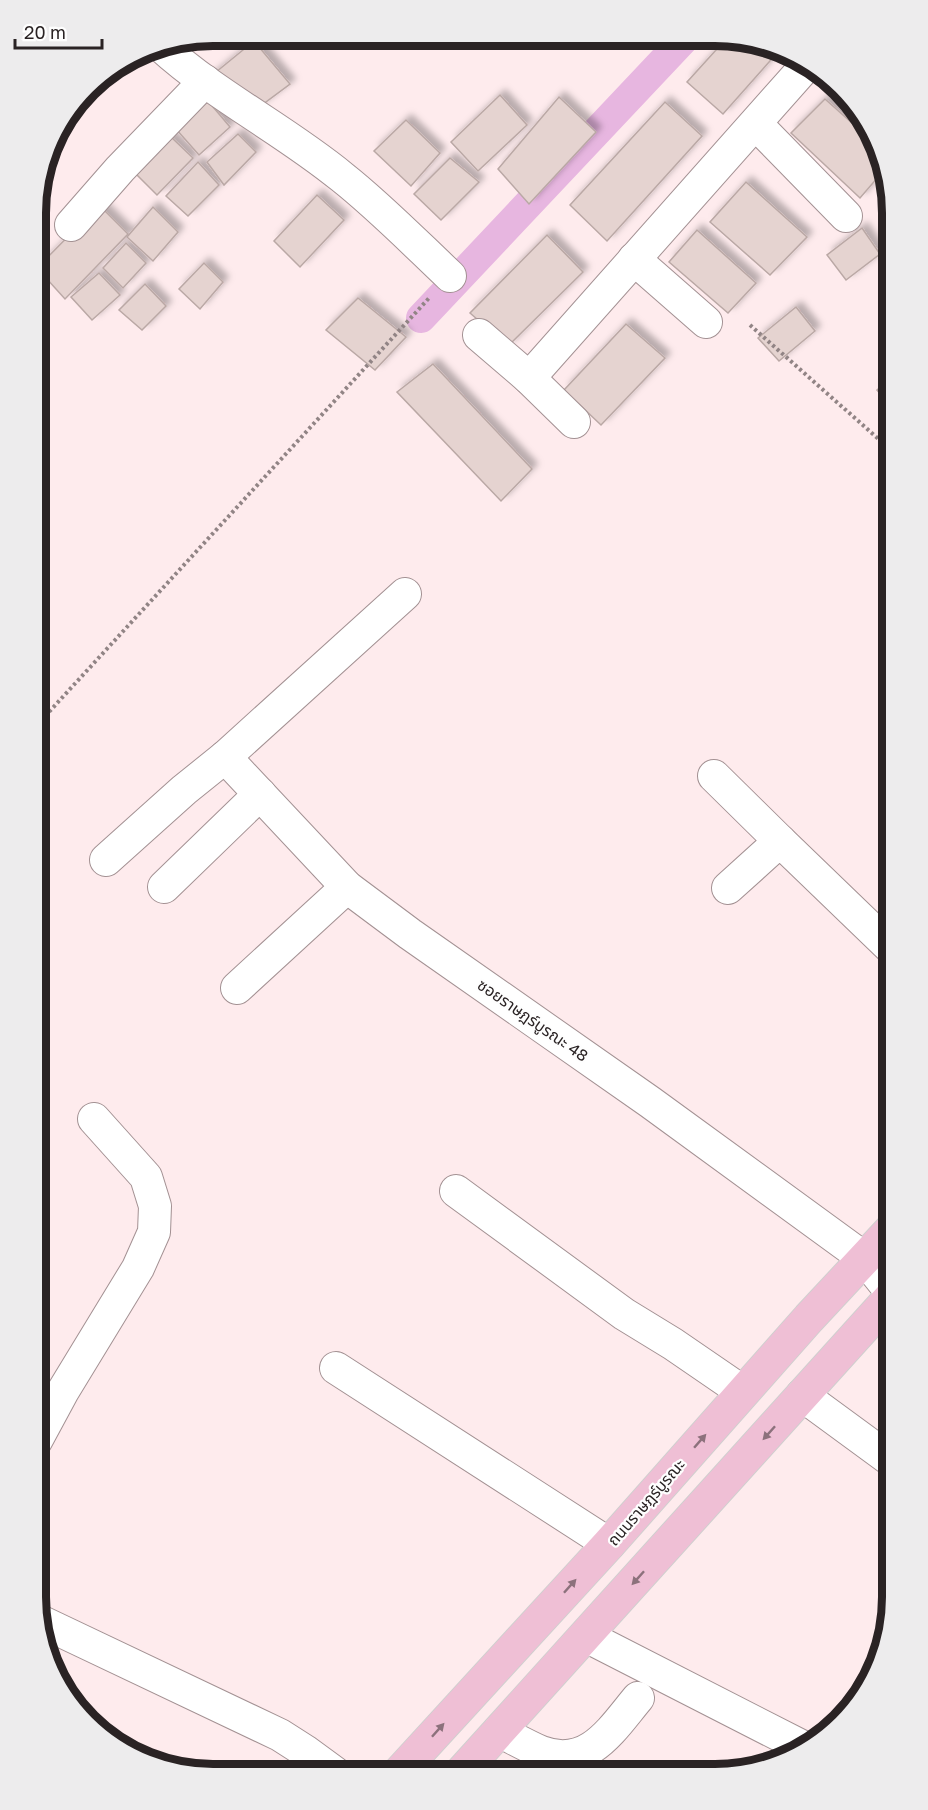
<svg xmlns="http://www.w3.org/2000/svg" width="928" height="1810" font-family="'Golos Text','Noto Sans Thai',sans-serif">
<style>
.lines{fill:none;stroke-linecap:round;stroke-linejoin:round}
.canal{stroke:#e7b6e0;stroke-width:30}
.building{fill:#e5d3d0;stroke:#baa8a5;stroke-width:1.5;filter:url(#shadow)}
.minor-casing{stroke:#a39193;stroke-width:34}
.major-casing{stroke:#d0cfcf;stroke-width:35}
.path{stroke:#918485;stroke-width:4;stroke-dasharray:3 3;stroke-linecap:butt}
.minor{stroke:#fff;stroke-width:32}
.major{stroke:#efbfd5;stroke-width:33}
.oneway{fill:#8c717c}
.labels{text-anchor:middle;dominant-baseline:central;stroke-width:4.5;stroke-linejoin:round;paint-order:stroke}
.street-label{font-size:16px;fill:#2a2324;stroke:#fefefe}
.rim{fill:none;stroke:#2a2324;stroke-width:8}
</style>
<defs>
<filter id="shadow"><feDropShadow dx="5.5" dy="-5.5" stdDeviation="3" flood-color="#0004"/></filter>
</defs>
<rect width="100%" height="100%" fill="#feebed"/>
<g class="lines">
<!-- canal -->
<polyline class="canal" points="421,318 684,39"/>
</g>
<!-- building -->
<g class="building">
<polygon points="726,39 749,39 777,53 723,114 687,82"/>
<polygon points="254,41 290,84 243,119 205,81"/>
<polygon points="500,95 527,125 478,171 451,142"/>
<polygon points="559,97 596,132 529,204 498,169"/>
<polygon points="825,99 871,140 883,157 885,169 860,198 791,133"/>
<polygon points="208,101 230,127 199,155 176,129"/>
<polygon points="665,102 702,136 607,241 570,205"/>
<polygon points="406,120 440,153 411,186 374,151"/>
<polygon points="238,134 256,152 224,185 207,162"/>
<polygon points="170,136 193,158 157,195 134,172"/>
<polygon points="450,158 479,182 441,220 414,194"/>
<polygon points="198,162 219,185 188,216 166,196"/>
<polygon points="746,182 807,237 770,275 710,222"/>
<polygon points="317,195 344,220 300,267 274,241"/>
<polygon points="99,205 128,234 65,299 37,268"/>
<polygon points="153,207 178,232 153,261 127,237"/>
<polygon points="862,228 880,254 846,280 827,255"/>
<polygon points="697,230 756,283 728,313 669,262"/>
<polygon points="547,235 583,272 508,346 470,313"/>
<polygon points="126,243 146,263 123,288 103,268"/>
<polygon points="204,263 223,282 200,309 179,289"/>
<polygon points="99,273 120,295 92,320 71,297"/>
<polygon points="145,284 166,306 142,330 119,310"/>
<polygon points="358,298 406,337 375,370 326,330"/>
<polygon points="796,307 815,331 779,361 758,338"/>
<polygon points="626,324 665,358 601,425 564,390"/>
<polygon points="433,364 532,469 501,501 397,392"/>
<polygon points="892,376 892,408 877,390"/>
</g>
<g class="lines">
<defs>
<g id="minor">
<path d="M161 46C216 96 285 130 342 177 380 207 415 243 450 276"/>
<polyline points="756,124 846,216"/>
<polyline points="71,225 120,169 205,81"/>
<polyline points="634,259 706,322"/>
<polyline points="479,335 529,378 574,422"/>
<polyline points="529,378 805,67"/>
<polyline points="225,757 347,887 410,934 650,1102 864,1258 892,1293"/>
<polyline points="714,776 780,841"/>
<polyline points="106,860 184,790 225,757 405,594"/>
<polyline points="164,887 260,794"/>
<polyline points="728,888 780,841 892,949"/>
<polyline points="237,988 347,887"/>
<polyline points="456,1191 624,1314 673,1344 743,1392"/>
<polyline points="336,1368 609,1544"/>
<polyline points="802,1395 892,1461"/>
<polyline points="36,1441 63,1391 138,1268 154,1232 155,1206 146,1177 94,1119"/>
<polyline points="40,1621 280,1735 305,1751 335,1773"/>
<polyline points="586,1636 805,1748"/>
<path d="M499 1731C513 1738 527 1746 541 1752 588 1770 612 1729 638 1698"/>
</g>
<g id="major">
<polyline points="399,1773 609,1544 809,1318 892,1229"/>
<polyline points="461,1773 892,1296"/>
</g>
</defs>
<!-- minor casing -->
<use href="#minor" class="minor-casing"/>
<!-- major casing -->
<use href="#major" class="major-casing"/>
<!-- path -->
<g class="path">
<polyline points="750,325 892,451"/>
<polyline points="37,725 430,297"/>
</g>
<!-- minor -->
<use href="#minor" class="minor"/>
<!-- major -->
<use href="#major" class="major"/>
</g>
<!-- one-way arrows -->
<defs><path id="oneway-solid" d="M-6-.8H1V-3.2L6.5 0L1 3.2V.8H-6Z" transform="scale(1.5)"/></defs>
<g class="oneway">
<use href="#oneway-solid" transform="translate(769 1433) rotate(132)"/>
<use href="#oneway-solid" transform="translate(700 1441) rotate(-49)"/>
<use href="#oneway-solid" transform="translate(638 1578) rotate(132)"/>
<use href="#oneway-solid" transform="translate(570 1586) rotate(-48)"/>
<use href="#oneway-solid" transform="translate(438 1730) rotate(-48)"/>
</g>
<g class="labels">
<!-- street labels -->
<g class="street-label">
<text transform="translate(533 1020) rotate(35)">ซอยราษฎร์บูรณะ 48</text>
<text transform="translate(646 1502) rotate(-49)">ถนนราษฎร์บูรณะ</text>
</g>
</g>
<!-- crop -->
<path d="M0 0H928V1810H0ZM213 46H715A167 167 0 0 1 882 213V1597A167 167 0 0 1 715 1764H213A167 167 0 0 1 46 1597V213A167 167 0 0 1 213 46Z" fill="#edeced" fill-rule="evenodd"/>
<path class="rim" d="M213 46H715A167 167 0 0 1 882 213V1597A167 167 0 0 1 715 1764H213A167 167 0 0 1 46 1597V213A167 167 0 0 1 213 46Z"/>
<!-- scale -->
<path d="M15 39v9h87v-9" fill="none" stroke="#2a2324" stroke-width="3"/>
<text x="24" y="39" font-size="18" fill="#2a2324" stroke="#fefefe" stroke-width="4.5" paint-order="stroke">20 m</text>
</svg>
